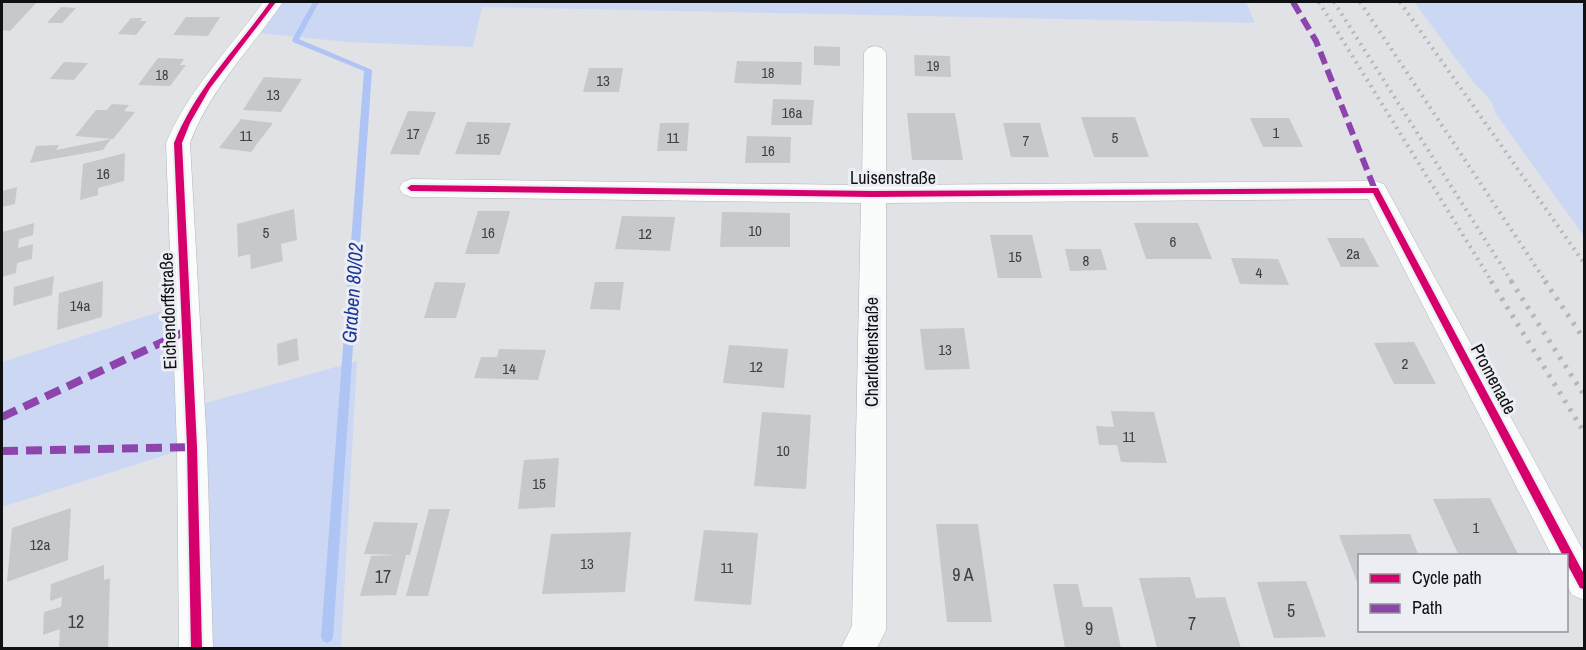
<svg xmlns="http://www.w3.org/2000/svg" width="1586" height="650" font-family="'Archivo Narrow',sans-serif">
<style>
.green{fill:#ccd8f3}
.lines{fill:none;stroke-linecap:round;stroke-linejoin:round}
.stream{fill:#aec4f4;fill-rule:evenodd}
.building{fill:#c7c8cb}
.street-casing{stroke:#b4b5b8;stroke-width:1}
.street{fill:#fafbfb;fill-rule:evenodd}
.rail-far1{stroke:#b6b7b8;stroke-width:4;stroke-dasharray:2 5;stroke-linecap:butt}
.rail{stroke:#b6b7b8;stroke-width:5;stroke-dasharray:3 7;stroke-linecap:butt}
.quiet-far1{stroke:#8e44ad;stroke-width:6;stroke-dasharray:13 6;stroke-linecap:butt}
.quiet{stroke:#8e44ad;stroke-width:8;stroke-dasharray:16 8;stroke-linecap:butt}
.cycleway-casing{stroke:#eceef4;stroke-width:4}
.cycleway{fill:#d6006c;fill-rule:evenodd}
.labels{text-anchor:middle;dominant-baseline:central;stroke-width:6;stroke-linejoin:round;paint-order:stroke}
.far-number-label{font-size:14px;fill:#3f4042}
.number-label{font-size:15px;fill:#3f4042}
.street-label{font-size:18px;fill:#0f1011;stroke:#eceef4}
.near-number-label{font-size:18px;fill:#3f4042}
.water-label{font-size:20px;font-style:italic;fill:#1a3896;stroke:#eceef4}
</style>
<rect width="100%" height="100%" fill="#e0e2e5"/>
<!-- green -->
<g class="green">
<polygon points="276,2 1246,2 1255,23 482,7 473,47 347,42 258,33"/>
<path d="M1414 2H1584V236L1495 113C1493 100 1483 92 1474 83Z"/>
<polygon points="184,304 188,408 357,361 341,648 196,648 191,447 2,507 2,362"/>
</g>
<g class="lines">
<!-- stream -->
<polygon class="stream" points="313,2 319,2 299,39 372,70 333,637 331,641 327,643 323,641 321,637 364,71 293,42 292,40"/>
</g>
<!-- building -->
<g class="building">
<polygon points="4,2 37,2 10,31 2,30 2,4"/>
<polygon points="61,7 76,8 62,23 47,23"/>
<polygon points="186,17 220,17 208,36 173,35"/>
<polygon points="131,18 142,18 140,21 147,21 136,35 118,34"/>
<polygon points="814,46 840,47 840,66 814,65"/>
<polygon points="914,55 950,56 951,77 915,76"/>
<polygon points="158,58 184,59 180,65 186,65 170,86 138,85"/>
<polygon points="737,61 802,62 801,85 734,83"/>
<polygon points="64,62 88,63 74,80 50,79"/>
<polygon points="589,68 623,68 619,92 583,92"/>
<polygon points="264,77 302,79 281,112 243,110"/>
<polygon points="773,99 814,100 812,125 771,125"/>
<polygon points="112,104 129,105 124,111 135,112 113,139 75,136 96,110 107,110"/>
<polygon points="408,111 436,112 419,155 390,154"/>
<polygon points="907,113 955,113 963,160 912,160"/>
<polygon points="1081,117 1135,117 1149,157 1094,157"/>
<polygon points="1250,118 1289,118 1303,147 1263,147"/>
<polygon points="241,119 273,123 251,152 219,148"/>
<polygon points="467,122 511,123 500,155 455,154"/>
<polygon points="660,123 689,123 687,151 657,151"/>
<polygon points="1003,123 1040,123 1049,157 1011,157"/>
<polygon points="747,136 791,137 790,163 745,163"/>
<polygon points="111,139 103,150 30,163 36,146 59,145 56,150"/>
<polygon points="125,153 124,181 98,188 98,195 80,200 83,164"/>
<polygon points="17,187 15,204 2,207 2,191"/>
<polygon points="294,209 297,240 281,244 283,261 251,269 250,254 238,257 237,224"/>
<polygon points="478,211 510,211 499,254 465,254"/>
<polygon points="722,212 790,213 790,247 720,247"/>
<polygon points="622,216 675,217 670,251 615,249"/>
<polygon points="34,223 33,235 19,239 18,248 33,244 32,259 17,263 16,273 2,277 2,232"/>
<polygon points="1134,223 1198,223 1212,259 1146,259"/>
<polygon points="990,235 1032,235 1042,278 998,278"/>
<polygon points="1327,238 1364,238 1379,267 1341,267"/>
<polygon points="1065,249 1101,249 1107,270 1070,271"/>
<polygon points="1231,258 1278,259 1289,285 1240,284"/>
<polygon points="54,276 52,295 13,306 14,287"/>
<polygon points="103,281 102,317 57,330 59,293"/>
<polygon points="435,282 466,283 456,318 424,318"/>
<polygon points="595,282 624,282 620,310 590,309"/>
<polygon points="964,328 970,369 925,370 920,329"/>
<polygon points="297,338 299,360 278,366 277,344"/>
<polygon points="1414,342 1436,384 1394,384 1374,343"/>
<polygon points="729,345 788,349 784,388 723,383"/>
<polygon points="499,349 546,350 538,380 474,378 481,357 497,357"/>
<polygon points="1111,411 1154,412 1167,463 1121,462 1117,445 1099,445 1096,426 1114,427"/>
<polygon points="762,412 811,415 806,489 754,486"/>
<polygon points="559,458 555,507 518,509 524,460"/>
<polygon points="1490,498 1519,556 1459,556 1433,499"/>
<polygon points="71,508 68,560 7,582 12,528"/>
<polygon points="429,509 450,509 428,596 406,596"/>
<polygon points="374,522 418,523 410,555 406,555 396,595 360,596 371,556 397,555 364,554"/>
<polygon points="936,524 978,524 992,622 947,622"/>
<polygon points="704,530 758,533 751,605 694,601"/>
<polygon points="631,532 625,592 542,594 551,534"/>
<polygon points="1410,534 1419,556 1360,556 1359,587 1339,535"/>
<polygon points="104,565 104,580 110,578 108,648 59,648 60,629 43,635 44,612 61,607 62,597 50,601 51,584"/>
<polygon points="1190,577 1196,598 1225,597 1241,648 1157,648 1139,578"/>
<polygon points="1306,581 1326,637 1274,638 1257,582"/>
<polygon points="1053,584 1078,584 1083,607 1112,607 1121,648 1065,648"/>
</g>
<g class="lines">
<defs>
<g id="street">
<path d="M263 2H283C251 49 210 89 190 143L207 447 213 648H179L177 447 166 143C189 88 230 49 263 2Z"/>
<polygon points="875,46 882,48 886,53 886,185 1375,181 1384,184 1584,552 1584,600 1572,595 1566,584 1566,556 1552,556 1368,199 886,203 886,630 877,648 841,648 852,626 861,203 411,197 403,194 399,188 403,182 411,179 862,185 864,53 868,48"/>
</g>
</defs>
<!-- street casing -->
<use href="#street" class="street-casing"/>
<!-- street -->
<use href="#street" class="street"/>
<!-- rail-far1 -->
<g class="rail-far1">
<polyline points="1319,2 1492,282"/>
<polyline points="1334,2 1512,282"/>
<polyline points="1360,2 1546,282"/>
<polyline points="1400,2 1584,263"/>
</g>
<!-- rail -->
<g class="rail">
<polyline points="1491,281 1584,432"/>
<polyline points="1511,281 1584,395"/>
<polyline points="1545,281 1584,339"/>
</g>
<!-- quiet-far1 -->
<polyline class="quiet-far1" points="1293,2 1316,41 1375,190"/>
<!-- quiet -->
<g class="quiet">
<polyline points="2,417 186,331"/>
<polyline points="2,451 192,447"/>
</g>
<defs>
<g id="cycleway">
<path d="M270 2H276L210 88 190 123 182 143 197 447 202 648H191L187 447 174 143C197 86 236 50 270 2Z"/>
<polygon points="411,185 872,191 1378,188 1584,574 1584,589 1580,588 1566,562 1566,556 1563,556 1373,193 872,197 411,191 407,188"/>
</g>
</defs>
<!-- cycleway casing -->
<use href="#cycleway" class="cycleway-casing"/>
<!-- cycleway -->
<use href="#cycleway" class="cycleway"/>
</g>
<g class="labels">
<!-- far-number labels -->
<g class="far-number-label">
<text x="933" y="66">19</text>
<text x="768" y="73">18</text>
<text x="162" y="75">18</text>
</g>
<!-- number labels -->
<g class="number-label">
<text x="603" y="80">13</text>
<text x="273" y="94">13</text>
<text x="792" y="112">16a</text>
<text x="1276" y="132">1</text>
<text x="413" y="133">17</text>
<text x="246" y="135">11</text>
<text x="673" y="137">11</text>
<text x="1115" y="137">5</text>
<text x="483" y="138">15</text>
<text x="1026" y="140">7</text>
<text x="768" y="150">16</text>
<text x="103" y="173">16</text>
<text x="755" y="230">10</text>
<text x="266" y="232">5</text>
<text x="488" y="232">16</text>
<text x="645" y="233">12</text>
<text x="1173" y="241">6</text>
<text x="1353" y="253">2a</text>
<text x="1015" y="256">15</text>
<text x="1086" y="260">8</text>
<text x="1259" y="272">4</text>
<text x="80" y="305">14a</text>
<text x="945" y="349">13</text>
<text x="1405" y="363">2</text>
<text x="756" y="366">12</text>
<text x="509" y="368">14</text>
<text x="1129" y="436">11</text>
<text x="783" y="450">10</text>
<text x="539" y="483">15</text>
<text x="1476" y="527">1</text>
<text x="40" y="544">12a</text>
<text x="587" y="563">13</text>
<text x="727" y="567">11</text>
</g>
<!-- street labels -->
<g class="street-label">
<text x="893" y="177">Luisenstraße</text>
<text transform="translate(168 311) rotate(-92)">Eichendorffstraße</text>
<text transform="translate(871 352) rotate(-90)">Charlottenstraße</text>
<text transform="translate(1494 379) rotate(62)">Promenade</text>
</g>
<!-- near-number labels -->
<g class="near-number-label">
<text x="963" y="574">9 A</text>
<text x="383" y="576">17</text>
<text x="1291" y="610">5</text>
<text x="76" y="621">12</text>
<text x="1192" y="623">7</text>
<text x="1089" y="628">9</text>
</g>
<!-- water labels -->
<g class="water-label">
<text transform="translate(352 293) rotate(-86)">Graben 80/02</text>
</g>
</g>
<!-- border -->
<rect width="1586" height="650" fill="none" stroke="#0f1011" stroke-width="6"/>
<!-- legend -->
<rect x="1358" y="554" width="210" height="78" fill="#eceef4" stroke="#949599" stroke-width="1.5"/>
<rect x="1370" y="574" width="30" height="9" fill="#d6006c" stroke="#949599" stroke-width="1.5"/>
<text x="1412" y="584" font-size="18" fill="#0f1011">Cycle path</text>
<rect x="1370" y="604" width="30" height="9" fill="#8e44ad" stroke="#949599" stroke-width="1.5"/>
<text x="1412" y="614" font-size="18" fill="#0f1011">Path</text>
</svg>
